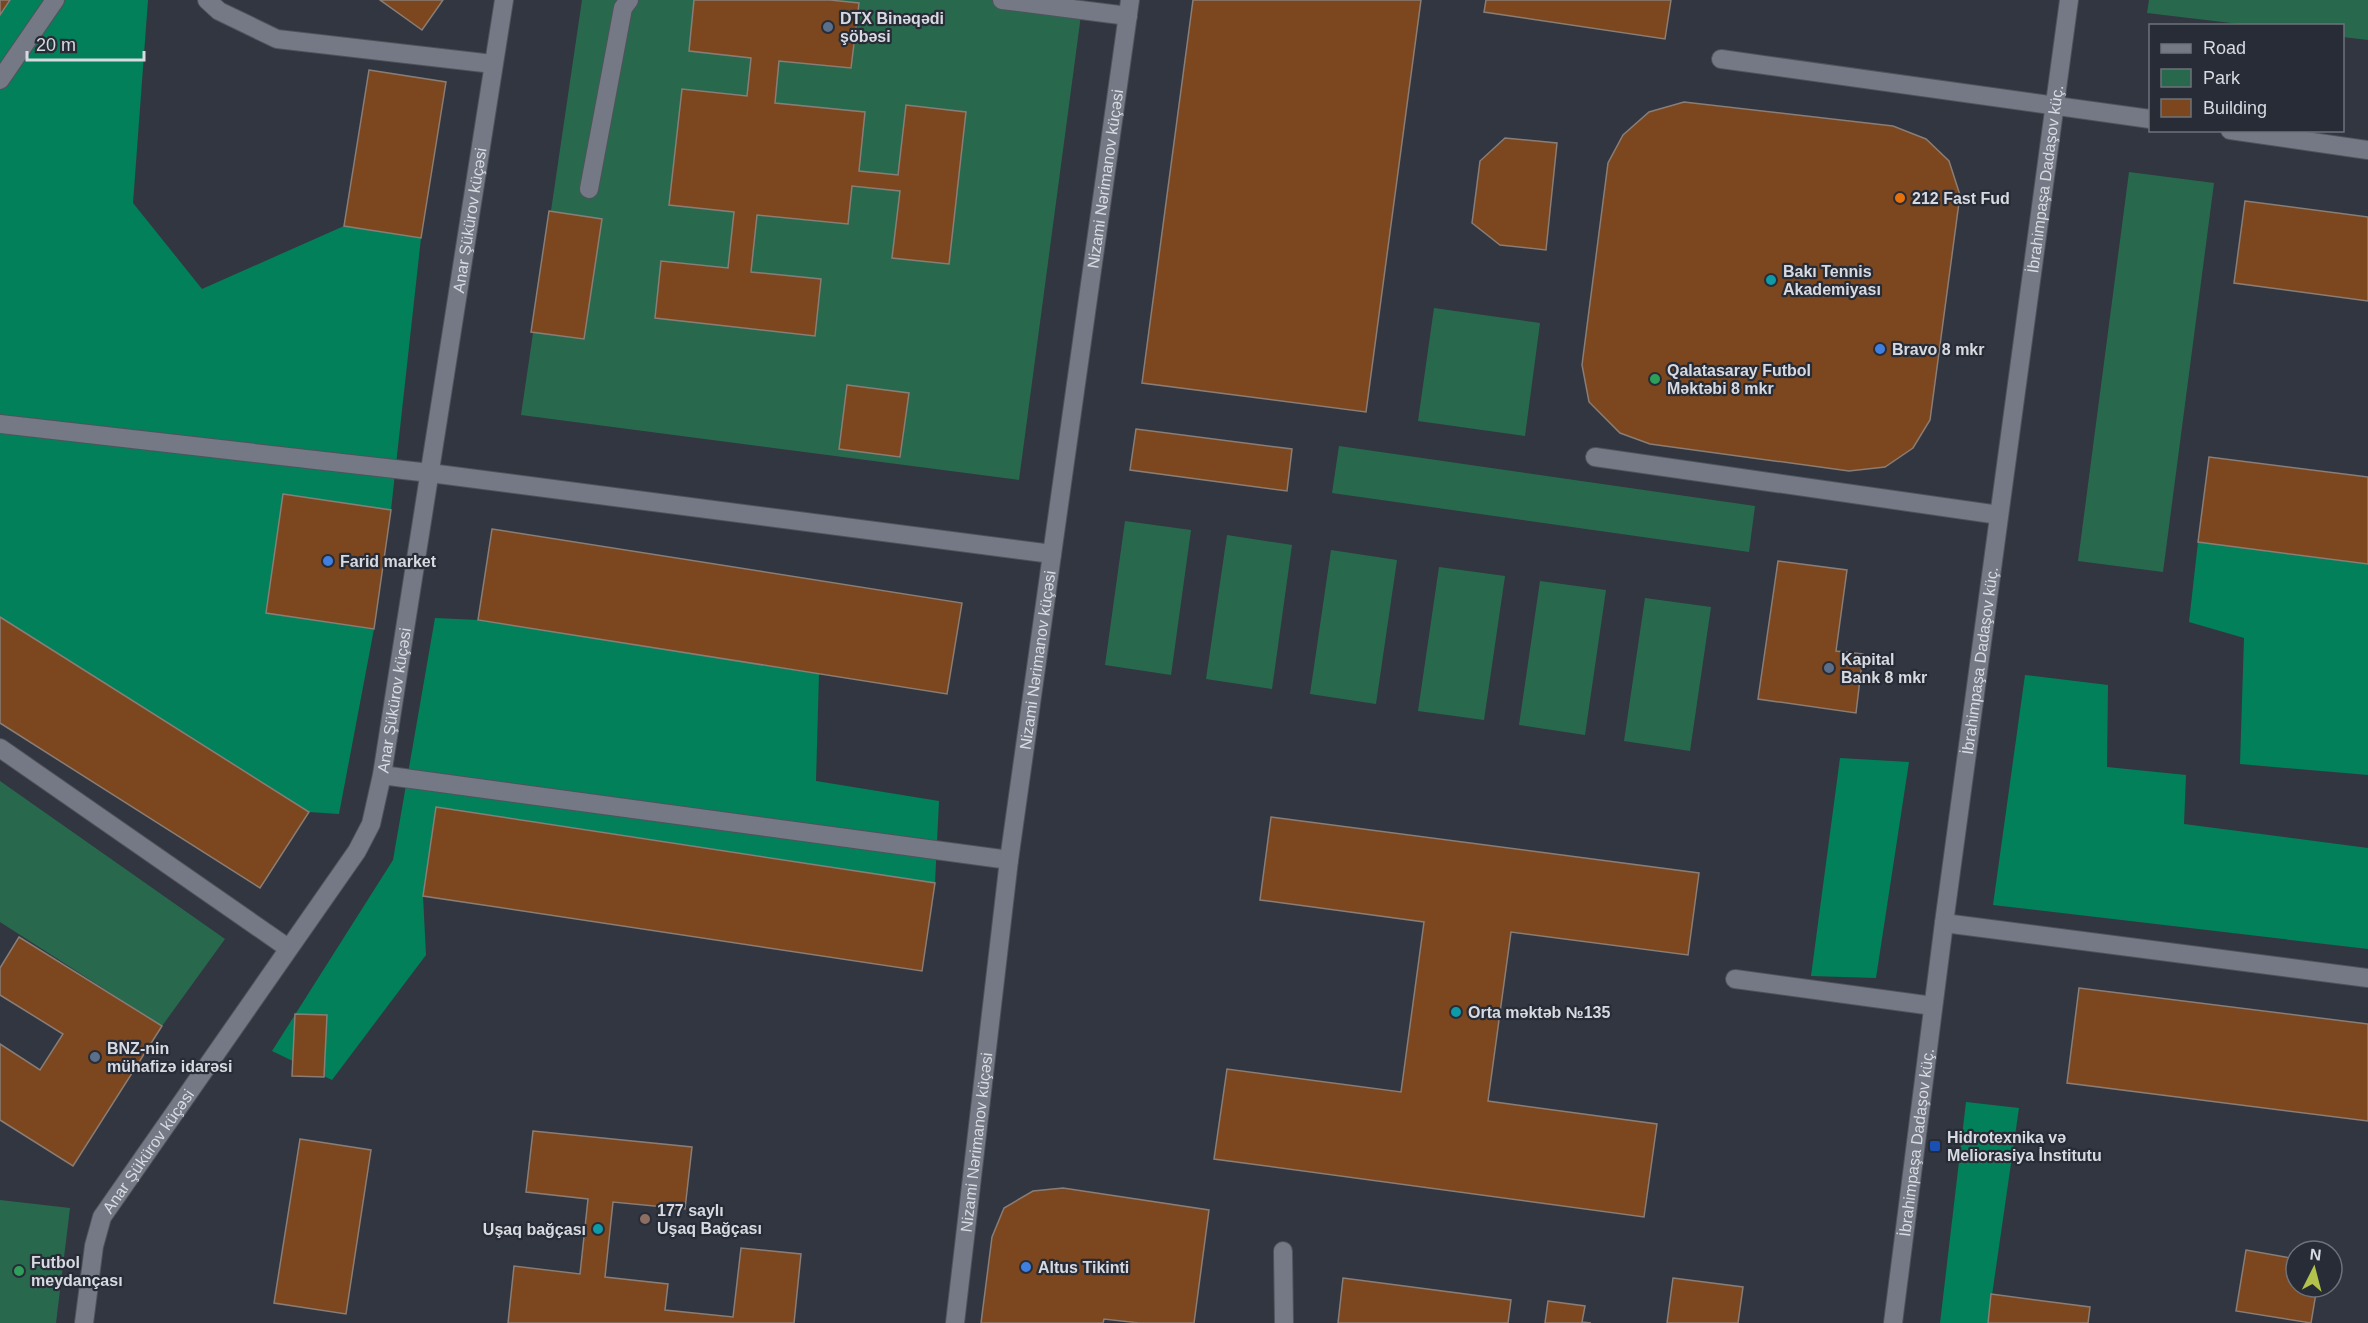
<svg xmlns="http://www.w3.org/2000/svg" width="2368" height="1323" font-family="Helvetica,sans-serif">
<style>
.green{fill:#28694e}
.forest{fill:#02805a}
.building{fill:#7c471e;stroke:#897d76;stroke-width:1.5}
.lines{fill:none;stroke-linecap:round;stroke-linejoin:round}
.lane-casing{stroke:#4f535b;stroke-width:20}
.street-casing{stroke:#4f535b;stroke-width:20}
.secondary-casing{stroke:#4f535b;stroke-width:20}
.lane{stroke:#757985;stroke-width:18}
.street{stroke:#757985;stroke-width:18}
.secondary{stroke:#757985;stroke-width:18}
.service-dot{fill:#5c6f8a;stroke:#282c36;stroke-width:2}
.food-dot{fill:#e8710a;stroke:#282c36;stroke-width:2}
.culture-dot{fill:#0f9aa8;stroke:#282c36;stroke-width:2}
.shop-dot{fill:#3f7fe0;stroke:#282c36;stroke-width:2}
.leisure-dot{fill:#2e9e5b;stroke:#282c36;stroke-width:2}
.transit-dot{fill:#1a4fb4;stroke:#282c36;stroke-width:2}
.education-dot{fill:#8d6e63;stroke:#282c36;stroke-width:2}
.labels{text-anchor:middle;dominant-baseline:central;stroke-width:4.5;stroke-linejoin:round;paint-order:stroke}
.poi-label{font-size:16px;font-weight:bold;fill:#d7dae0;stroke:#282c36;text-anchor:start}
.street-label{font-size:16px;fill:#d7dae0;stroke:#282c36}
</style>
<rect width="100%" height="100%" fill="#323640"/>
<!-- green -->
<g class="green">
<polygon points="582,0 1083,0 1019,480 521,415"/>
<polygon points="2149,0 2368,0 2368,40 2343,37 2342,26 2248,25 2147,13"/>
<polygon points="2129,172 2214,183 2163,572 2078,561"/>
<polygon points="1434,308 1540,323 1525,436 1418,421"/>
<polygon points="1339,446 1755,506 1749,552 1332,493"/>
<polygon points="1125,521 1191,530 1171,675 1105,665"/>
<polygon points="1227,535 1292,545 1272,689 1206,679"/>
<polygon points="1331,550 1397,560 1376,704 1310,694"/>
<polygon points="1439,567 1505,576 1484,720 1418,711"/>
<polygon points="1540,581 1606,590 1585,735 1519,725"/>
<polygon points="1645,598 1711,607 1690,751 1624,741"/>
<polygon points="0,781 225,939 162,1026 0,922"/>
<polygon points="0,1200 70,1208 56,1323 0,1323"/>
</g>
<!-- forest -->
<g class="forest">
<polygon points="10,0 148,0 133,203 202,289 344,226 421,238 391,510 283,494 266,613 374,629 339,814 309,812 0,617 0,15"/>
<polygon points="2198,542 2368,564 2368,775 2240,764 2244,638 2189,622"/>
<polygon points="435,618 478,620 819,674 816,781 939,801 935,883 436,807 423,896 426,955 332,1080 272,1051 393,860"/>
<polygon points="2025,675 2108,685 2107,767 2186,775 2184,824 2368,848 2368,949 1993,905"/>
<polygon points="1840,758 1909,762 1876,978 1811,976"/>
<polygon points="1966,1102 2019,1108 1988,1323 1940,1323"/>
</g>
<!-- building -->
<g class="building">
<polygon points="0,0 10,0 0,15"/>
<polygon points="380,0 443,0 422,30"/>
<polygon points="694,0 830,0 859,3 851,68 779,61 775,103 865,112 859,171 898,175 906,105 966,112 949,264 892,258 900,191 852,186 848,224 757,215 751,272 821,279 815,336 655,318 661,261 728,268 734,212 669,205 682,89 747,96 751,58 689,51"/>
<polygon points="1193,0 1421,0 1366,412 1142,383"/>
<polygon points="1486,0 1671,0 1665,39 1484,12"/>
<polygon points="369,70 446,82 421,238 344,226"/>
<polygon points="1684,102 1893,126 1926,139 1949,161 1960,195 1930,420 1913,448 1885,467 1849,471 1650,444 1620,433 1589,402 1582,365 1608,163 1623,135 1649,112"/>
<polygon points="1505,138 1557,143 1546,250 1500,245 1472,223 1480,161"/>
<polygon points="2245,201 2368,217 2368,301 2234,283"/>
<polygon points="549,211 602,219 584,339 531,332"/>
<polygon points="847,385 909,393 900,457 839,449"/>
<polygon points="1136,429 1292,449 1287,491 1130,470"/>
<polygon points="2209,457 2368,477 2368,564 2198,542"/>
<polygon points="283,494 391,510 374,629 266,613"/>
<polygon points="492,529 962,603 947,694 478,620"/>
<polygon points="1778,561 1847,570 1836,651 1863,654 1856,713 1758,699"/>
<polygon points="0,617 309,812 260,888 0,723"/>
<polygon points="436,807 935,883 922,971 423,896"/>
<polygon points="1271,817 1699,873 1688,955 1511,932 1488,1101 1657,1124 1644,1217 1214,1159 1227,1069 1401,1092 1424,922 1260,900"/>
<polygon points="19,937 162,1026 73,1166 0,1120 0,1044 40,1070 63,1034 0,995 0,968"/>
<polygon points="2079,988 2368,1024 2368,1121 2067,1083"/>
<polygon points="295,1014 327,1015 324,1077 292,1076"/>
<polygon points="533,1131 692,1147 685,1209 613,1202 605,1277 668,1284 665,1310 733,1317 741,1248 801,1254 794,1323 508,1323 514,1266 580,1274 588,1199 526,1192"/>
<polygon points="300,1139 371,1150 346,1314 274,1303"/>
<polygon points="1063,1188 1209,1210 1194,1323 1139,1323 1104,1319 1103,1323 981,1323 992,1237 1004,1208 1033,1191"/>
<polygon points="2246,1250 2296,1259 2296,1287 2317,1287 2311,1323 2236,1311"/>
<polygon points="1343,1278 1511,1300 1508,1323 1338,1323"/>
<polygon points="1673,1278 1743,1287 1738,1323 1667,1323"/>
<polygon points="1991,1294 2090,1307 2088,1323 1988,1323"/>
<polygon points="1548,1301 1585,1306 1582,1322 1591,1323 1545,1323"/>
</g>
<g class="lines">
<defs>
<g id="lane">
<polyline points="207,0 219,11 277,39 493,64"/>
<polyline points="1002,0 1128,16"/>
<polyline points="1721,59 2150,119"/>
<polyline points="0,80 55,0"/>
<polyline points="2230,130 2368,150"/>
<polyline points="589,189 623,8 629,0"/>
<polyline points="0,424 430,473 1052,554"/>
<polyline points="1595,457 1999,515"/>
<polyline points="0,748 288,948"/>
<polyline points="382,775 1009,860"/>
<polyline points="1944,923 2368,978"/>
<polyline points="1735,979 1933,1006"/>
<polyline points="1283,1251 1284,1323"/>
</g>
<g id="street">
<path id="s1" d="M84 1323 94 1246 102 1217 357 851 371 824 382 775 504 0"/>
<path id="s2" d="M955 1323 1009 860 1130 0"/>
</g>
<g id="secondary">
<path id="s3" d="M1893 1323 1944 923 2069 0"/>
</g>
</defs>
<!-- lane casing -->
<use href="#lane" class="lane-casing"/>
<!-- street casing -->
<use href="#street" class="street-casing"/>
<!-- secondary casing -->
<use href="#secondary" class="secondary-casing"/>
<!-- lane -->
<use href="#lane" class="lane"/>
<!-- street -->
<use href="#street" class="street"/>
<!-- secondary -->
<use href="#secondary" class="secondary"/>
</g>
<!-- markers -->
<g class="service-dot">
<circle cx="828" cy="27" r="6"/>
<circle cx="1829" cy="668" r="6"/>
<circle cx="95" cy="1057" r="6"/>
</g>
<circle class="food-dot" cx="1900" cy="198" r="6"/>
<g class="culture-dot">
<circle cx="1771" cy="280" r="6"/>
<circle cx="1456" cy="1012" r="6"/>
<circle cx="598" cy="1229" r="6"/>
</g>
<g class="shop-dot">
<circle cx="1880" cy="349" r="6"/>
<circle cx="328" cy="561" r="6"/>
<circle cx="1026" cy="1267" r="6"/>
</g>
<g class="leisure-dot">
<circle cx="1655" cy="379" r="6"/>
<circle cx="19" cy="1271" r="6"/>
</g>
<rect class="transit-dot" x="1929" y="1140" width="12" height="12" rx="3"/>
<circle class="education-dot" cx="645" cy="1219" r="6"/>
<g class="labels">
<!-- poi labels -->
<g class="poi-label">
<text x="840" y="18">DTX Binəqədi<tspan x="840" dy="18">şöbəsi</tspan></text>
<text x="1912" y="198">212 Fast Fud</text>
<text x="1783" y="271">Bakı Tennis<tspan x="1783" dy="18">Akademiyası</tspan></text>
<text x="1892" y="349">Bravo 8 mkr</text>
<text x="1667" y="370">Qalatasaray Futbol<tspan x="1667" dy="18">Məktəbi 8 mkr</tspan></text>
<text x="340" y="561">Farid market</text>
<text x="1841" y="659">Kapital<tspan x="1841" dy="18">Bank 8 mkr</tspan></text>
<text x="1468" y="1012">Orta məktəb №135</text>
<text x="107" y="1048">BNZ-nin<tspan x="107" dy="18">mühafizə idarəsi</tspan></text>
<text x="1947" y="1137">Hidrotexnika və<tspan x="1947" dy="18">Meliorasiya İnstitutu</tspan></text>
<text x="657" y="1210">177 saylı<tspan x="657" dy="18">Uşaq Bağçası</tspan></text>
<text x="586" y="1229" text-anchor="end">Uşaq bağçası</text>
<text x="31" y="1262">Futbol<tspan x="31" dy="18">meydançası</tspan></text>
<text x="1038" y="1267">Altus Tikinti</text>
</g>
<!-- street labels -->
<g class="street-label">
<text stroke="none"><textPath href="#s2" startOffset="1154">Nizami Nərimanov küçəsi</textPath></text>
<text stroke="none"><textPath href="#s3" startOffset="1154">İbrahimpaşa Dadaşov küç.</textPath></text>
<text stroke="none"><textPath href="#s1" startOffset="1196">Anar Şükürov küçəsi</textPath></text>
<text stroke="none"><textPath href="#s2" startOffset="668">Nizami Nərimanov küçəsi</textPath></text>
<text stroke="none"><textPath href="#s3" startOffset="668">İbrahimpaşa Dadaşov küç.</textPath></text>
<text stroke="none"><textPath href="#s1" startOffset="710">Anar Şükürov küçəsi</textPath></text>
<text stroke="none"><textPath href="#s2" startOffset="182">Nizami Nərimanov küçəsi</textPath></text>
<text stroke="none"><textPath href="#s3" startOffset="182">İbrahimpaşa Dadaşov küç.</textPath></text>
<text stroke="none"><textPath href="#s1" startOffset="188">Anar Şükürov küçəsi</textPath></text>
</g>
</g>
<!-- legend -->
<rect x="2149" y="24" width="195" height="108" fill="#282c36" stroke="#6e727a" stroke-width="1.5"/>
<rect x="2161" y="44" width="30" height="9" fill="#757985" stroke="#6e727a" stroke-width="1.5"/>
<text x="2203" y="54" font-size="18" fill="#d7dae0">Road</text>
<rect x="2161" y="69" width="30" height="18" fill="#28694e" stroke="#6e727a" stroke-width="1.5"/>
<text x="2203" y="84" font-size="18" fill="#d7dae0">Park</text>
<rect x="2161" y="99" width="30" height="18" fill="#7c471e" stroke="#6e727a" stroke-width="1.5"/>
<text x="2203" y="114" font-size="18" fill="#d7dae0">Building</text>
<!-- north arrow -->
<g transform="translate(2314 1269) rotate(6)"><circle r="28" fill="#282c36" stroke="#6e727a" stroke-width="1.5"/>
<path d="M0-4.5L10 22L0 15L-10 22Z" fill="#b3c24b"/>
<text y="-9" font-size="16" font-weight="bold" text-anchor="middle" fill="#d7dae0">N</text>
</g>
<!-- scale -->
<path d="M27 51v9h117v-9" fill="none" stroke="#d7dae0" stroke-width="3"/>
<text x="36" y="51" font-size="18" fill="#d7dae0" stroke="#282c36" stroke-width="4.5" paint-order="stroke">20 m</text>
</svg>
